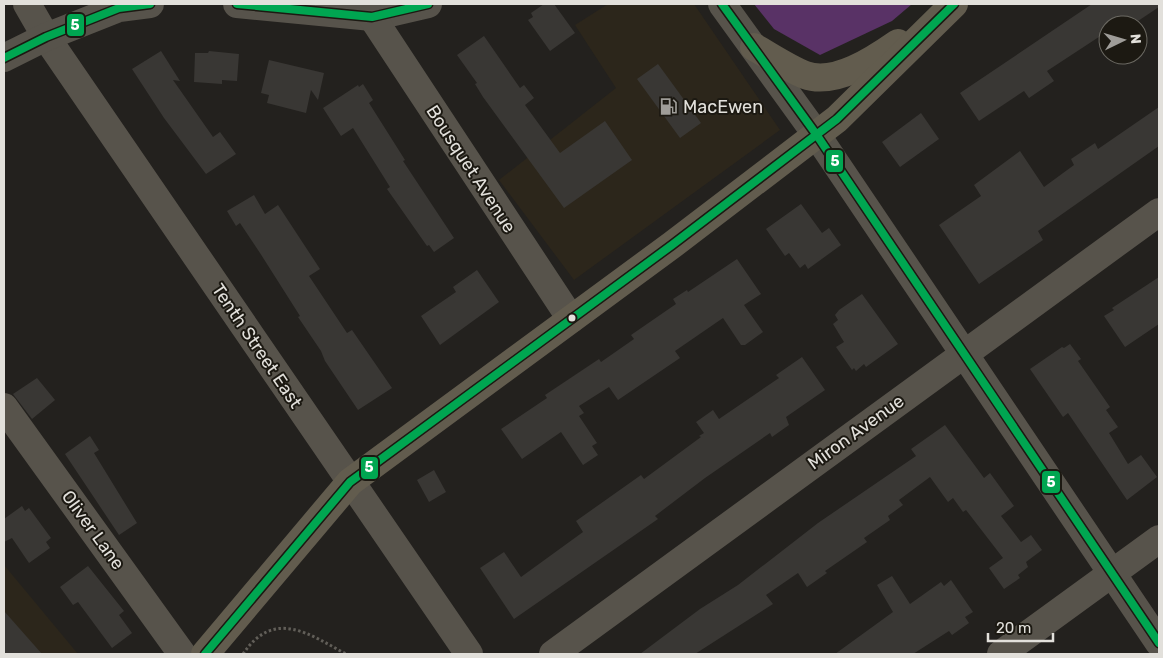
<svg xmlns="http://www.w3.org/2000/svg" width="1163" height="658" font-family="Rubik,sans-serif">
<style>
.built{fill:#2c261b}
.green{fill:#593266}
.building{fill:#393734}
.lines{fill:none;stroke-linecap:round;stroke-linejoin:round}
.path{stroke:#615e58;stroke-width:3;stroke-dasharray:2.5 2.5;stroke-linecap:butt}
.minor{stroke:#57534b;stroke-width:28}
.major{stroke:#625c4e;stroke-width:28}
.bus-1-casing{stroke:#1c1912;stroke-width:11}
.bus-1{stroke:#00a651;stroke-width:8}
.bus-dot{fill:#e2e0db;stroke:#1c1912;stroke-width:2}
.labels{text-anchor:middle;dominant-baseline:central;stroke-width:4;stroke-linejoin:round;paint-order:stroke}
.poi-label{font-size:18px;fill:#e2e0db;stroke:#1c1912;text-anchor:start}
.street-label{font-size:18px;fill:#e2e0db;stroke:#1c1912}
.line-badge{stroke:#1c1912;stroke-width:2}
.badge-label{font-size:14px;text-anchor:middle;font-weight:bold;fill:#fff}
</style>
<rect width="100%" height="100%" fill="#23211e"/>
<!-- built -->
<g class="built">
<polygon points="608,4 694,4 780,130 574,280 499,180 616,88 575,25"/>
<polygon points="4,565 78,654 4,654"/>
</g>
<!-- green -->
<polygon class="green" points="754,4 912,4 892,21 820,55 774,29"/>
<!-- building -->
<g class="building">
<polygon points="544,4 554,4 575,33 550,51 528,20 533,17 531,13"/>
<polygon points="1092,4 1159,4 1159,7 1132,25 1108,25 1108,31 1047,71 1054,81 1029,98 1024,91 979,121 960,93"/>
<polygon points="484,36 520,88 524,85 534,98 525,105 560,153 605,121 632,160 564,208 483,97 475,84 477,83 457,55"/>
<polygon points="161,51 180,81 173,80 213,137 220,132 236,154 206,174 164,118 132,69"/>
<polygon points="209,51 239,54 237,81 222,80 222,84 194,82 195,53 208,53"/>
<polygon points="269,60 324,73 318,100 311,90 306,113 267,103 269,95 261,93"/>
<polygon points="658,64 701,123 680,138 637,79"/>
<polygon points="363,84 373,100 369,103 405,160 403,161 454,238 434,252 429,245 427,246 387,189 390,187 353,128 341,136 323,108 358,85 359,87"/>
<polygon points="1159,107 1159,146 1038,231 1043,240 979,284 939,225 981,196 974,185 1020,151 1044,187 1074,165 1071,159 1095,143 1098,149"/>
<polygon points="921,113 939,139 900,167 882,142"/>
<polygon points="254,195 265,214 278,205 320,269 309,276 347,333 352,330 392,388 358,410 325,361 321,351 298,317 300,316 260,253 240,223 236,226 227,211"/>
<polygon points="801,204 822,233 829,228 841,245 808,269 805,264 800,268 789,253 785,256 766,229"/>
<polygon points="737,259 761,294 744,305 763,332 745,345 741,345 723,318 675,351 680,358 618,400 609,387 579,406 584,413 579,416 597,443 592,446 598,455 583,465 561,432 522,459 501,429 547,398 545,395 599,359 601,362 634,339 631,335 676,304 673,299 687,290 688,292"/>
<polygon points="477,270 499,302 440,345 421,316 456,292 453,287"/>
<polygon points="1159,277 1159,324 1125,347 1104,316 1114,310 1112,308"/>
<polygon points="862,294 898,344 866,367 864,364 856,371 854,368 852,370 836,347 844,342 833,324 838,320 835,315 839,310"/>
<polygon points="1070,344 1081,359 1078,361 1110,407 1106,410 1118,427 1109,433 1128,464 1141,455 1157,477 1127,500 1068,413 1063,417 1030,369 1062,347 1064,348"/>
<polygon points="802,357 825,390 786,417 789,425 772,437 770,433 705,478 655,516 658,519 514,619 480,568 504,552 521,577 583,532 576,521 641,475 644,479 701,437 699,436 704,433 696,422 713,410 719,419 779,378 776,375"/>
<polygon points="37,378 55,400 32,419 13,394"/>
<polygon points="945,425 984,478 990,473 1014,506 1001,516 1021,542 1031,535 1042,550 1026,562 1028,567 1018,575 1020,578 1004,589 989,568 1003,558 966,510 963,512 953,498 948,502 930,477 899,500 903,505 888,516 890,520 864,538 867,542 825,571 827,573 807,587 798,573 766,595 773,604 695,654 640,654 700,609 738,585 818,523 916,456 911,449"/>
<polygon points="90,436 99,450 94,453 137,523 119,535 65,454"/>
<polygon points="434,470 446,492 429,502 417,480"/>
<polygon points="22,506 25,511 29,508 51,538 46,542 50,548 29,563 12,538 4,542 4,519"/>
<polygon points="88,566 124,611 119,615 132,633 112,648 78,602 73,605 60,587"/>
<polygon points="892,576 910,604 941,582 944,586 951,580 973,612 965,617 969,623 952,635 949,631 913,654 835,654 893,612 877,585"/>
<polygon points="4,611 42,654 4,654"/>
</g>
<g class="lines">
<!-- path -->
<path class="path" d="M243 654C274 608 309 634 346 654"/>
<!-- minor -->
<g class="minor">
<polyline points="27,4 46,37 469,654"/>
<polyline points="237,4 372,17 428,4"/>
<polyline points="722,4 816,134 1159,643"/>
<polyline points="372,17 571,319"/>
<polyline points="4,58 46,37 119,8 150,4"/>
<polyline points="4,407 182,654"/>
<polyline points="553,654 1159,212"/>
<polyline points="1001,654 1159,539"/>
</g>
<!-- major -->
<g class="major">
<path d="M754 47C770 56 788 68 805 75 835 86 875 59 898 43"/>
<polyline points="205,654 350,482 672,245 837,119 954,4"/>
</g>
<defs>
<g id="bus-1">
<polyline points="237,4 372,17 428,4"/>
<polyline points="722,4 816,134 1159,643"/>
<polyline points="4,58 46,37 119,8 150,4"/>
<polyline points="205,654 350,482 672,245 837,119 954,4"/>
</g>
</defs>
<!-- bus-1 casing -->
<use href="#bus-1" class="bus-1-casing"/>
<!-- bus-1 -->
<use href="#bus-1" class="bus-1"/>
</g>
<!-- icons -->
<defs>
<symbol id="fuel-bare" viewBox="-9 -9 18 18"><path d="M-5.5-6h7V0h2V4h1.3V-2.5L3-4.5l.8-.8L6-3V5H2.5V1h-1V6h-7ZM-4.2-4.7v3.2H.2V-4.7Z" fill="#9f9d99" stroke="#1c1912" stroke-width="2.5" paint-order="stroke"/></symbol>
</defs>
<g fill-rule="evenodd">
<use href="#fuel-bare" x="656" y="94" width="25" height="25"/>
</g>
<!-- markers -->
<circle class="bus-dot" cx="572" cy="318" r="4.5"/>
<g class="labels">
<!-- poi labels -->
<g class="poi-label">
<text x="683" y="107">MacEwen</text>
</g>
<!-- street labels -->
<g class="street-label">
<text transform="translate(471 169) rotate(57)">Bousquet Avenue</text>
<text transform="translate(257 346) rotate(56)">Tenth Street East</text>
<text transform="translate(856 432) rotate(-36)">Miron Avenue</text>
<text transform="translate(93 530) rotate(54)">Oliver Lane</text>
</g>
</g>
<g class="line-badge">
<rect x="66" y="13" width="19" height="24" rx="5" fill="#00a651"/>
<rect x="825" y="149" width="19" height="24" rx="5" fill="#00a651"/>
<rect x="360" y="456" width="19" height="24" rx="5" fill="#00a651"/>
<rect x="1041" y="470" width="20" height="24" rx="5" fill="#00a651"/>
</g>
<g class="badge-label">
<text x="75" y="30">5</text>
<text x="835" y="166">5</text>
<text x="369" y="472">5</text>
<text x="1051" y="487">5</text>
</g>
<!-- border -->
<rect width="1163" height="658" fill="none" stroke="#e2e0db" stroke-width="10"/>
<!-- north arrow -->
<g transform="translate(1123 40) rotate(85)"><circle r="24" fill="#1c1912" stroke="#6b6962"/>
<path d="M0-4L9 19L0 12L-9 19Z" fill="#9f9d99"/>
<text y="-8" font-size="14" font-weight="bold" text-anchor="middle" fill="#e2e0db">N</text>
</g>
<!-- scale -->
<path d="M988 633v8h65v-8" fill="none" stroke="#e2e0db" stroke-width="2.5"/>
<text x="996" y="633" font-size="15" fill="#e2e0db" stroke="#1c1912" stroke-width="4" paint-order="stroke">20 m</text>
</svg>
